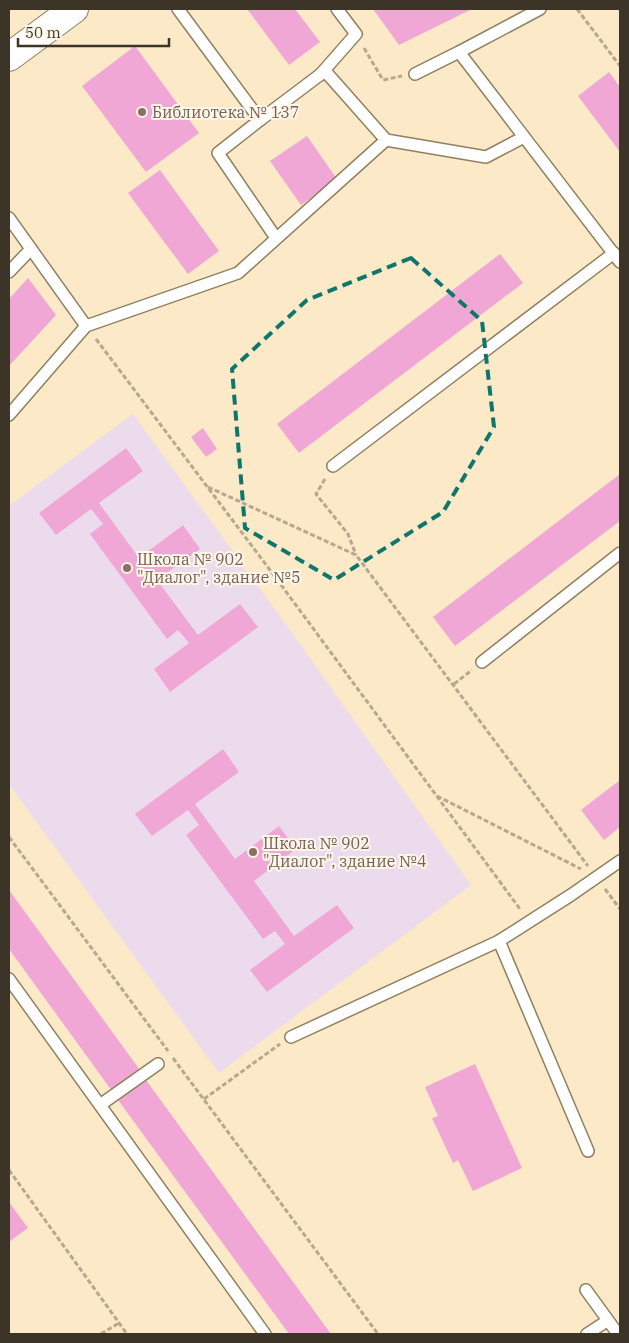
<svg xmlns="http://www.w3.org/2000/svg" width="629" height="1343" font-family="'IBM Plex Serif',serif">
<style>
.education{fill:#ebdbed}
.building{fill:#f1a7d5}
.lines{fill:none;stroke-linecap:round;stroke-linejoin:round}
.service-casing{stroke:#908060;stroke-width:14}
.tertiary-casing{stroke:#908060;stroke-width:30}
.path{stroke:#b6a88e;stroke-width:3;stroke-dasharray:5 2.5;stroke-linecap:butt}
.service{stroke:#fff;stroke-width:11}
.tertiary{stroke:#fff;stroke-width:28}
.marked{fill:none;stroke:#0f766e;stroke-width:4;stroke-dasharray:10 6;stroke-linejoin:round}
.education-dot{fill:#8d6e63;stroke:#fff7ea;stroke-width:2}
.labels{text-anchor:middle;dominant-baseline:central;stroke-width:4;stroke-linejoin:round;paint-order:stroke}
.education-label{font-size:16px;fill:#785e54;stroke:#fff7ea;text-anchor:start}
</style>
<rect width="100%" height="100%" fill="#fbe9c7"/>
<!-- education -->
<polygon class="education" points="133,414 290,630 471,885 219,1073 9,784 9,506"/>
<!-- building -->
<g class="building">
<polygon points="247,9 295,9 320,42 289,65"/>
<polygon points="373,9 472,9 399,45"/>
<polygon points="135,46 199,133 146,172 82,86"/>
<polygon points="609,72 620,87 620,152 578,96"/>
<polygon points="307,136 337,179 301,205 270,161"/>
<polygon points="160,170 219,251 188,274 128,193"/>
<polygon points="500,254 523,283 299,453 277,424"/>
<polygon points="28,278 56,315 9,366 9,299"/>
<polygon points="203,428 217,449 206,457 191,437"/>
<polygon points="126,448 143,471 99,503 139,558 183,525 200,549 157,580 198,635 240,604 258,627 170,692 154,669 189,643 178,630 167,639 90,534 103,524 91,509 56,535 39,513"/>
<polygon points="620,474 620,521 455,646 433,617"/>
<polygon points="223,749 239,772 195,804 235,859 279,826 296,849 254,881 294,936 337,905 354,928 267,992 250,970 285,944 275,931 263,939 186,835 199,825 188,810 152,836 135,814"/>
<polygon points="620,780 620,827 604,840 581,810"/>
<polygon points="9,890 140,1070 132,1076 138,1086 146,1080 331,1334 289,1334 118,1100 127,1094 121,1084 112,1091 9,949"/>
<polygon points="475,1064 522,1168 473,1191 458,1160 453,1163 432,1118 438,1116 425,1087"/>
<polygon points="9,1202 28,1228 9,1242"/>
</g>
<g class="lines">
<defs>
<g id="service">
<polyline points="178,9 260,120 218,153 276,238"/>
<polyline points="459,52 620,262"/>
<polyline points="415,74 459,52 540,9"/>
<polyline points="320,75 356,34 337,9"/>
<polyline points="260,120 325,71 386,140 486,157 524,137"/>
<polyline points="9,218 86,326"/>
<polyline points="9,272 31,249"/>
<polyline points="9,415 86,326 238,273 386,140"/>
<polyline points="333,466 614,253"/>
<polyline points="482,662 620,553"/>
<polyline points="499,941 588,1151"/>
<polyline points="9,979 265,1334"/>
<polyline points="291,1037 499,941 571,895 620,861"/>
<polyline points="100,1105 158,1064"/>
<polyline points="586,1290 618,1334"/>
<polyline points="587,1334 607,1321"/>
</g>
<polyline id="tertiary" points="9,57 74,9"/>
</defs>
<!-- service casing -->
<use href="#service" class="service-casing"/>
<!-- tertiary casing -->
<use href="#tertiary" class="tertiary-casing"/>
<!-- path -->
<g class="path">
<polyline points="577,9 620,66"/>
<polyline points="364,48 383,80 402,76"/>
<polyline points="96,339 273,574 520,909"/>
<polyline points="325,479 316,494 348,534 356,555"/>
<polyline points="208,487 356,555 588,866"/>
<polyline points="454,684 472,670"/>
<polyline points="437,796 581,869"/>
<polyline points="9,837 168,1051"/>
<polyline points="605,889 620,909"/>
<polyline points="173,1058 378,1334"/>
<polyline points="204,1099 280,1044"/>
<polyline points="9,1170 127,1334"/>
<polyline points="101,1334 119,1323"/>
</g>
<!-- service -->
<use href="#service" class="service"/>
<!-- tertiary -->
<use href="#tertiary" class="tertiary"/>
</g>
<!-- marked area -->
<path class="marked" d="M411 258 482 321 494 427 443 512 334 580 245 528 232 369 307 300Z"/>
<!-- markers -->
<g class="education-dot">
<circle cx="142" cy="112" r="5"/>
<circle cx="127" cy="568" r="5"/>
<circle cx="253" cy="852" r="5"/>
</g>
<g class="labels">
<!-- education labels -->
<g class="education-label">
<text x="152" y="112">Библиотека № 137</text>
<text x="137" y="559">Школа № 902<tspan x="137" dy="18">"Диалог", здание №5</tspan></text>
<text x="263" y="843">Школа № 902<tspan x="263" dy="18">"Диалог", здание №4</tspan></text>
</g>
</g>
<!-- border -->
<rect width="629" height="1343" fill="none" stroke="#3b3427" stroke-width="20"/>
<!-- scale -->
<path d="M18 38v8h151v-8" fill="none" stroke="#3b3427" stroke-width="2.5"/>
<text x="25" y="38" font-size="15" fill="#3b3427" stroke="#fff7ea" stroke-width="4" paint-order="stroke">50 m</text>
</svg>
